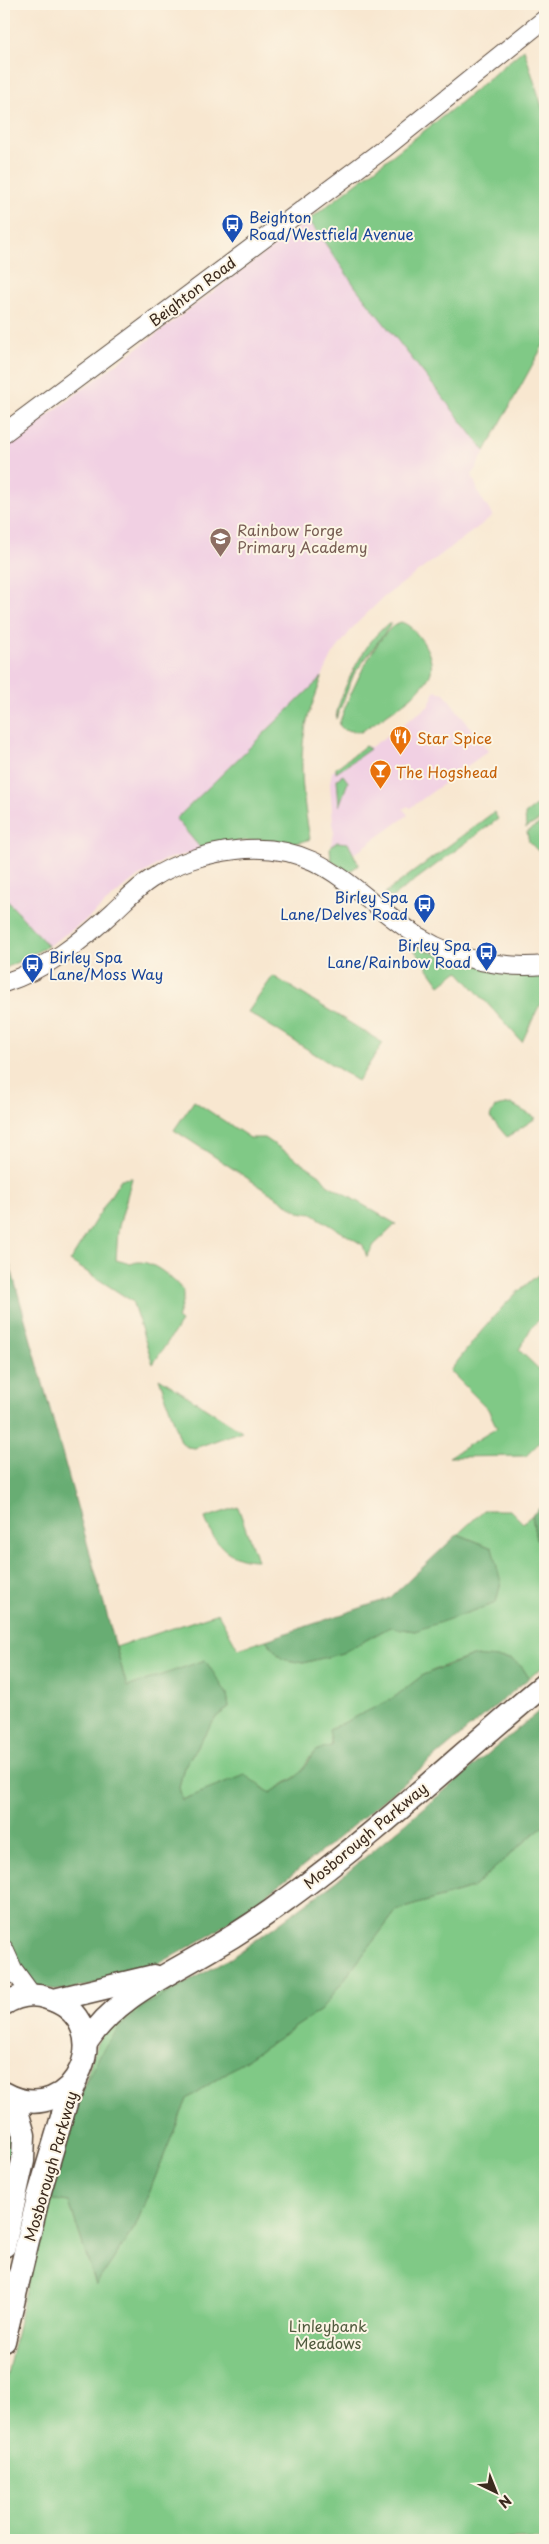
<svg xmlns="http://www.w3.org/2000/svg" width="549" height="2544" font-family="'Playpen Sans',sans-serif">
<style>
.built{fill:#f1d0e3}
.green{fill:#80c986;stroke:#5e7a52}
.forest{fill:#68ad73;stroke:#526c48}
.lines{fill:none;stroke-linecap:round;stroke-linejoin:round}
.secondary-casing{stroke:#574639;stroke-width:20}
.highway-casing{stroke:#574639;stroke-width:25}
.secondary{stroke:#fff;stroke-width:18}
.highway{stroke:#fff;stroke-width:22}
.labels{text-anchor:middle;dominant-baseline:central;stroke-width:4;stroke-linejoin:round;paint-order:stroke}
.transit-label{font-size:15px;fill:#164399;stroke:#fcf5e5;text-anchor:start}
.street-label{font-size:15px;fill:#3b2a1e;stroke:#fcf5e5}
.education-label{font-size:15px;fill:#785e54;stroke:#fcf5e5;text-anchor:start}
.food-label{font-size:15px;fill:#c56008;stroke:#fcf5e5;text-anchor:start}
.park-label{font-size:15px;fill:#505a3d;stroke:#fcf5e5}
</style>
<rect width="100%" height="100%" fill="#fcf5e5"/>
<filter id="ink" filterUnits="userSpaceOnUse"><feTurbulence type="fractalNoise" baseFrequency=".02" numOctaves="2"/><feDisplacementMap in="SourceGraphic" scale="10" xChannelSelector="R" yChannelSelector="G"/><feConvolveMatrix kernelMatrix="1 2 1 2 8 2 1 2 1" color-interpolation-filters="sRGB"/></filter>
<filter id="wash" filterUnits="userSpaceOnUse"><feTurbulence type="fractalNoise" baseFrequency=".0096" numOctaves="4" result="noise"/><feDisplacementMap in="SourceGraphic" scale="20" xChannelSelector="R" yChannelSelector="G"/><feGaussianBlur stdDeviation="1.12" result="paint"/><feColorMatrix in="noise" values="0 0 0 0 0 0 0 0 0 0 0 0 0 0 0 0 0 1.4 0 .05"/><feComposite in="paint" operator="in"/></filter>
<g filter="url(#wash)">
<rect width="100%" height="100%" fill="#f8e7d0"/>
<!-- built -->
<g class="built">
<polygon points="309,220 485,451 472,475 480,496 493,516 384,597 355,625 333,654 322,677 176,819 202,850 164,860 129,883 85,921 48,946 4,897 4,448"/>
<polygon points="435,691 444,693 488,751 410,808 408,806 403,809 408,815 357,852 331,860 330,847 334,834 330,783 332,772 365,746 371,747 429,706"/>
</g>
<!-- green -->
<g class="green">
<polygon points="524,49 545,116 545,342 485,451 357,289 309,220 455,107"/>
<path d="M401 622C411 625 417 634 423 642 428 650 433 662 431 672 425 693 379 719 361 732L344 730 339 725C345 704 378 627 401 622Z"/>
<path d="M392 623 354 674 336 719C337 697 370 629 392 623Z"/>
<path d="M322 677C318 690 312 704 308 717 297 757 303 799 310 839 294 847 278 840 260 840 240 840 222 845 202 850L176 819Z"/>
<polygon points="365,746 370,749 336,773 336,768"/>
<polygon points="343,775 348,782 339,806 337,779"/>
<polygon points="545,799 545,817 526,828 525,814"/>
<polygon points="494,812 498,819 391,898 385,893"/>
<polygon points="545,820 545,847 539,852 529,842 527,832"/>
<polygon points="337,842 348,843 359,865 347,873 331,860 330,847"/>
<polygon points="4,897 48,946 4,969"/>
<polygon points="410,944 461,963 545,973 545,1000 538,1008 522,1042 458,971 440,985"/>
<polygon points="273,976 383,1043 358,1081 248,1012"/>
<polygon points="194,1101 250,1138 265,1138 320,1175 327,1184 396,1224 374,1245 367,1257 363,1245 312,1214 299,1212 174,1130"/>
<polygon points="511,1104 536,1118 507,1137 490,1117 495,1107"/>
<path d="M132 1178 118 1230 116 1260 131 1264C148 1255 172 1278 183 1290V1300L177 1319 181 1322 153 1364 132 1301 70 1261 121 1179Z"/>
<path d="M545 1270V1314L531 1328 519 1350 545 1375V1437L526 1456 449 1457 497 1428 488 1409 450 1371C479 1334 506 1297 545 1270Z"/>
<polygon points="159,1378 242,1431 195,1448 187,1447 181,1442"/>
<path d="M238 1507 257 1560C229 1560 214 1544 205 1518Z"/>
<polygon points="484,1510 510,1510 523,1523 532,1515 536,1540 545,1535 545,1665 529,1678 522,1667 473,1656 446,1665 423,1675 392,1699 341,1725 332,1739 332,1746 309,1758 300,1774 270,1793 256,1782 209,1790 182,1800 179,1787 184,1767 217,1716 229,1708 227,1694 205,1661 127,1687 116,1647 218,1613 238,1649 266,1640 282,1659 303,1663 342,1653 390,1627 415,1631 492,1548 458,1534"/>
<polygon points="545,1824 545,2540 4,2540 4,2388 46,2199 69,2202 96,2285 135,2227 187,2099 321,2010 397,1910 472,1888"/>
<polygon points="185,1982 144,2006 83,2088 97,2043 107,2025 172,1983"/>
<path d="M4 2107C21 2140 11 2168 4 2202Z"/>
</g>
<!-- forest -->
<g class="forest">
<path d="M4 1243 127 1687 205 1660 227 1694 229 1708 217 1716 184 1767 179 1787 182 1800 245 1775 270 1793C279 1787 293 1781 300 1773 313 1759 309 1749 332 1746L329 1730 392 1699 423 1675 473 1656 511 1659 522 1667 529 1678 332 1843 256 1903 207 1937 162 1962 132 1974 66 1991 36 1987 10 1952 4 1917Z"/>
<polygon points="545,1503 545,1535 536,1540 532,1515"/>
<polygon points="458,1534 492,1548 501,1582 496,1603 415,1631 390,1627 342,1653 303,1663 282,1659 266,1640 390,1598"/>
<polygon points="545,1706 545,1824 472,1888 397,1910 321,2010 187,2099 135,2227 96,2285 69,2202 46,2199 83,2088 101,2053 119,2028 144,2006 231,1958 337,1881"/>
</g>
</g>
<g filter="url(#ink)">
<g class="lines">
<defs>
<g id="secondary">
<polyline points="4,433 385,148 545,19"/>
<path d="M4 983C47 969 81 942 114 911 126 900 137 888 151 879 175 863 207 853 236 850 324 839 357 899 421 938 457 960 504 969 545 965"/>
<polyline points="4,1949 13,1969 32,1995"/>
</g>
<g id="highway">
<polyline points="54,2000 154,1976"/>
<path d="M4 2004C17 1996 33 1993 47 1998 122 2020 76 2133 4 2093"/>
<path d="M86 2043C115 1998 164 1977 208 1951 236 1935 262 1918 287 1899 378 1833 459 1755 545 1684"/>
<polyline points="4,2246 23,2161 24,2135 13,2098"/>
<polyline points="4,2341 38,2198 67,2100 76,2080"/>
</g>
</defs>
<!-- secondary casing -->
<use href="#secondary" class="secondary-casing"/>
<!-- highway casing -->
<use href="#highway" class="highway-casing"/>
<!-- secondary -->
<use href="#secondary" class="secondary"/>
<!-- highway -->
<use href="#highway" class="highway"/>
</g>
</g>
<!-- icons -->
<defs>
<symbol id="bus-pin" viewBox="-11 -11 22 30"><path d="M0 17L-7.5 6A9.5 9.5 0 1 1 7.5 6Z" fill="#1a4fb4" stroke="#fcf5e5"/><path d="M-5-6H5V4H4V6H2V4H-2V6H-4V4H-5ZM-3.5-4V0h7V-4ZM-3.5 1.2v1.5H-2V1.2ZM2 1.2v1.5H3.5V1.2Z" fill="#fff"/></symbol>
<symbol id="school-pin" viewBox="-11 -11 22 30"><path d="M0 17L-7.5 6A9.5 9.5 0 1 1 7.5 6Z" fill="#8d6e63" stroke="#fcf5e5"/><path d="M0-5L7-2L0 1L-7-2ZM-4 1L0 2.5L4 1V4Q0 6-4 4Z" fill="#fff"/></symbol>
<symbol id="restaurant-pin" viewBox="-11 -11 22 30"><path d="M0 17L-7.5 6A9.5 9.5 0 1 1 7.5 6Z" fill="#e8710a" stroke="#fcf5e5"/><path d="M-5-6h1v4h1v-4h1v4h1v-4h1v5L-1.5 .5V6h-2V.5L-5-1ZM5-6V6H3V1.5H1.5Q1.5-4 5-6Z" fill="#fff"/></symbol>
<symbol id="bar-pin" viewBox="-11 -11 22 30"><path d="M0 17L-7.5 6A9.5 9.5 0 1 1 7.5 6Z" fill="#e8710a" stroke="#fcf5e5"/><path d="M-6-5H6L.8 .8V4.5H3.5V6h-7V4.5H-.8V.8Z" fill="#fff"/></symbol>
</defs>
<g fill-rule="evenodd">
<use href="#bus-pin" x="220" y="212" width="25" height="34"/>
<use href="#school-pin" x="208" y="526" width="25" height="34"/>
<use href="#restaurant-pin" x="388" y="724" width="25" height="34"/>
<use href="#bar-pin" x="368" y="758" width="25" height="34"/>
<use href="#bus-pin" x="412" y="892" width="25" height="34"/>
<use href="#bus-pin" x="474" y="940" width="25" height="34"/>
<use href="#bus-pin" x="20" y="952" width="25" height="34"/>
</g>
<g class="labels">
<!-- transit labels -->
<g class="transit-label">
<text x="249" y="216">Beighton<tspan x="249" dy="17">Road/Westfield Avenue</tspan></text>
<text x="408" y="896" text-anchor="end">Birley Spa<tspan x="408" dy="17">Lane/Delves Road</tspan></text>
<text x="471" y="944" text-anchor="end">Birley Spa<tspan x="471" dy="17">Lane/Rainbow Road</tspan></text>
<text x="49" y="956">Birley Spa<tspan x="49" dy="17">Lane/Moss Way</tspan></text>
</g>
<!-- street labels -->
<g class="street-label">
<text transform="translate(192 291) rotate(-37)">Beighton Road</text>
<text transform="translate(365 1835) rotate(-40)">Mosborough Parkway</text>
<text transform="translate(50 2166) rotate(-74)">Mosborough Parkway</text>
</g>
<!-- education labels -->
<g class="education-label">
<text x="237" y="529">Rainbow Forge<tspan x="237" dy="17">Primary Academy</tspan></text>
</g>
<!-- food labels -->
<g class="food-label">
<text x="417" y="737">Star Spice</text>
<text x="396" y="771">The Hogshead</text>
</g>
<!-- park labels -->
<g class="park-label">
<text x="328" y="2325">Linleybank<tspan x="328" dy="17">Meadows</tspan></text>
</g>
</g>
<!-- margin -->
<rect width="549" height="2544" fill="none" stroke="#fcf5e5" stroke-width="20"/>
<!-- north arrow -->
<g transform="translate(496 2492) rotate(137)" stroke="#fcf5e5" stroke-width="4" paint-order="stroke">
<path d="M0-4L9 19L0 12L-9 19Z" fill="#3b2a1e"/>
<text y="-8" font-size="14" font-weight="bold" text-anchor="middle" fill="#3b2a1e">N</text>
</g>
</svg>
